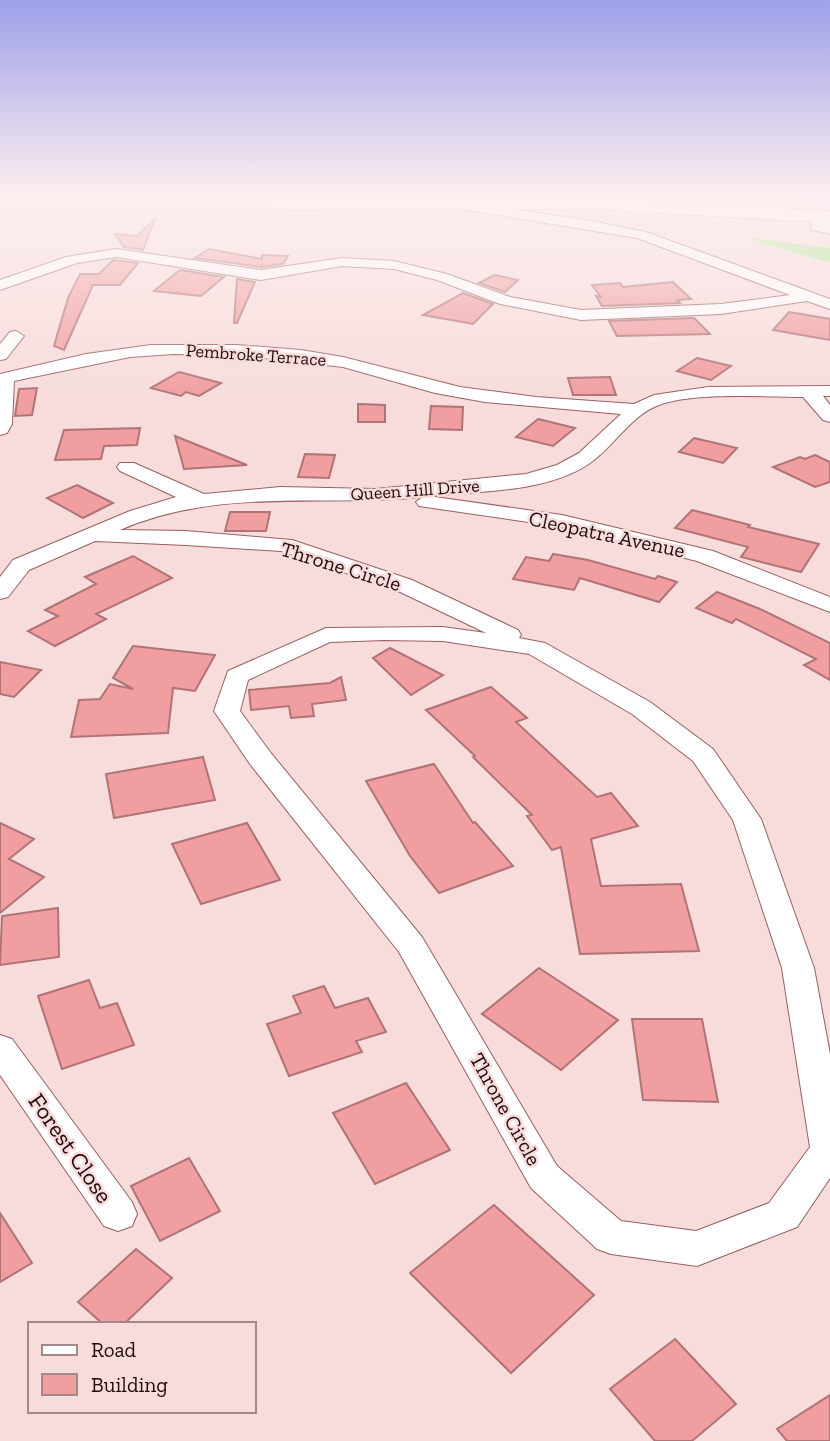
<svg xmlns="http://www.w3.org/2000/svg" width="830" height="1441" font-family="'Zilla Slab',serif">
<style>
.green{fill:#99e97c}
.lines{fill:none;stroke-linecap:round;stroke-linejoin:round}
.canal{fill:#d183ea;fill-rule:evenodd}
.building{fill:#f19ea1;stroke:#b07476;stroke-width:2}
.street-casing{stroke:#995f60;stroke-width:2}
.secondary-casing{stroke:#995f60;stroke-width:1}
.street{fill:#fff;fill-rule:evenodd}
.secondary{fill:#fff;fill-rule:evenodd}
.labels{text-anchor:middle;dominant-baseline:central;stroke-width:5;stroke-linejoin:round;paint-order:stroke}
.far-street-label{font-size:18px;fill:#210b0c;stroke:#f8dcdc}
.street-label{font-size:21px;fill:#210b0c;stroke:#f8dcdc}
.near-street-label{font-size:24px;fill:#210b0c;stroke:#f8dcdc}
</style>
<rect width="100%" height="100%" fill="#f8dcdc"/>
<!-- green -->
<polygon class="green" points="743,237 830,248 830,263"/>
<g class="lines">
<!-- canal -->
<polygon class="canal" points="790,197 830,197 830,202 795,200"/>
</g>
<!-- building -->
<g class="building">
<polygon points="155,219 143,250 124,247 115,234 137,236"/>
<polygon points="209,249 262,259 262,255 288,256 283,264 262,267 262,264 261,267 195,258"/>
<polygon points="113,260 138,263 120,285 93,285 64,350 54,346 68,298 80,274 99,274"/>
<polygon points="180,270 224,277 201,296 154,291"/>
<polygon points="494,275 518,280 505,292 479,283"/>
<polygon points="237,279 255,282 237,323 234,323"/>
<polygon points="673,282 691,299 677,300 680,303 602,306 596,296 601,297 592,285 620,283 623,287"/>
<polygon points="463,293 493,304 473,324 423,315"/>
<polygon points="789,312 830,319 830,340 773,330"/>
<polygon points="694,318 710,334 617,336 609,321"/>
<polygon points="697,358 731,366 711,380 677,371"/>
<polygon points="179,372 221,383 199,396 186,392 181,396 151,388"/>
<polygon points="610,377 616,395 573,395 568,378"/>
<polygon points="37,388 32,415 15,416 19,389"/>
<polygon points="358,404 385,405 385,422 358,422"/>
<polygon points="431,406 463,407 462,430 429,429"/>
<polygon points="538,419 575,428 553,446 516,437"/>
<polygon points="140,428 137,445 104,446 101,459 55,460 64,430"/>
<polygon points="175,436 247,465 184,469"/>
<polygon points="694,438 737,448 723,463 679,452"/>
<polygon points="305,454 335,455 329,478 298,477"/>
<polygon points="815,455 830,462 830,482 815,487 773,467 800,457 805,459"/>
<polygon points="77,485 113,503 83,518 47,498"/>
<polygon points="692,510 750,525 748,527 819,544 801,572 741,557 748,547 675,528"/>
<polygon points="230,512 270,512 266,531 225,531"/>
<polygon points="553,554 588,560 655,579 658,576 677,582 659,602 580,578 574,590 513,579 526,557 549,561"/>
<polygon points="133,556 172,578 96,614 106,619 55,646 28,631 58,616 45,610 96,584 85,577"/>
<polygon points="717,592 760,609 830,643 830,680 804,665 816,659 736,619 732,623 696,608"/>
<polygon points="133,646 215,655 195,691 173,688 168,733 71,737 79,700 100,699 110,684 133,689 113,678"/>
<polygon points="390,648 443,675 411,695 373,658"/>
<polygon points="0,662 41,670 14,697 0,694"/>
<polygon points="341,677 346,700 312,704 314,716 291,718 289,706 251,710 249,690 330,683"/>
<polygon points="491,687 527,718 516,722 597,797 611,793 638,826 591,839 601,886 681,884 699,951 580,954 561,847 552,850 527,816 532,815 473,757 475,756 426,710"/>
<polygon points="203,757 215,800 114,818 106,774"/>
<polygon points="434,764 473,823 475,822 513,866 439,893 410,856 366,781"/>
<polygon points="0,823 34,839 9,859 44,877 0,913"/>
<polygon points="247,823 280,880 201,904 172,844"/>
<polygon points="58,908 59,957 0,965 2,916"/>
<polygon points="539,968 618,1020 561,1070 482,1014"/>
<polygon points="89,980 100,1008 117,1003 134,1045 62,1069 38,996"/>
<polygon points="324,986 335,1008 368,998 386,1032 356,1041 362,1052 289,1076 267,1024 301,1013 293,996"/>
<polygon points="632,1019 702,1019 718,1102 643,1100"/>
<polygon points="406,1083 450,1150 375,1184 333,1113"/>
<polygon points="189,1158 220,1211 160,1241 131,1186"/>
<polygon points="494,1205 594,1295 511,1373 410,1273"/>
<polygon points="0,1213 32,1263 0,1282"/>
<polygon points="136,1249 172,1278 124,1324 103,1324 78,1302"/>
<polygon points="675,1339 736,1404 692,1441 655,1441 610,1389"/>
<polygon points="830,1395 830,1441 787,1441 777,1429"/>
</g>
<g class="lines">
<defs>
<g id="street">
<polygon points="454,200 592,221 646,232 830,299 830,309 807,301 721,314 581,320 500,304 437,280 394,269 342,266 261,280 116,257 77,263 0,290 0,280 66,257 116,249 261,270 342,258 394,261 447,274 510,297 581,310 721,304 790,295 637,238 449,207 449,201"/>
<polygon points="818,219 830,220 830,234 812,230 811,223"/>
<polygon points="16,331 24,336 6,359 0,360 0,344 10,332"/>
<path d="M151 345H237L301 350 343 357 460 387 536 397 634 404 654 395 708 387 830 386V396H823L830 405V422L823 420 803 397C764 397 694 392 659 405 633 414 615 444 594 460 552 493 479 491 428 496L562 515 713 551 830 597V612L697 561 562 527 419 506 416 502 423 497C320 507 219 487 120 530L186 531 292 540 412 580 518 630 521 635 519 638 545 643 650 702 713 749 761 819 814 968 830 1054V1178L797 1227 697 1266 611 1254 597 1249 531 1188 399 952 250 764 214 711 228 671 326 628 443 627 486 633 396 590 281 551 186 545 95 541 29 570 8 597 0 599V577L13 560 130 511 176 497 120 471 117 467 120 463H134L204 494 280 487 376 489 526 474 557 465 579 453 621 414 485 402 435 393 343 367 237 355 173 354 130 357 14 381 12 424 7 433 0 435V374L86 354ZM384 640 443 641 529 654 632 714 693 761 733 820 782 968 810 1147 769 1203 696 1231 621 1221 557 1166 422 937 270 752 240 711 248 680 330 642Z"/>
<polygon points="0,1035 12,1039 132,1202 137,1214 132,1226 118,1231 104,1226 0,1075"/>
</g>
<polygon id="secondary" points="223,197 592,197 830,211 830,223 592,209 285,210 232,203"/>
</defs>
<!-- street casing -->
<use href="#street" class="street-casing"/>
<!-- secondary casing -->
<use href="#secondary" class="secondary-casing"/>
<!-- street -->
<use href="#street" class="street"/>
<!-- secondary -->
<use href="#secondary" class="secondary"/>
</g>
<!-- sky -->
<linearGradient id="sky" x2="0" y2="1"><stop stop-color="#9fa0e9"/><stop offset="0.49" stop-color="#fcefef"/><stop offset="1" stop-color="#fcefef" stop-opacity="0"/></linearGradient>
<rect width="830" height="399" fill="url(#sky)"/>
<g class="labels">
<!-- far-street labels -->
<g class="far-street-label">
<text transform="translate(256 355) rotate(4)">Pembroke Terrace</text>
<text transform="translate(415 490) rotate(-4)">Queen Hill Drive</text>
</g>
<!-- street labels -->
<g class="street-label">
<text transform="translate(607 534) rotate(12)">Cleopatra Avenue</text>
<text transform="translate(341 566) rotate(17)">Throne Circle</text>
<text transform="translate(506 1109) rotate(61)">Throne Circle</text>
</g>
<!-- near-street labels -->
<g class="near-street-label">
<text transform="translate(71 1148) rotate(55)">Forest Close</text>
</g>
</g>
<!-- legend -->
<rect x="28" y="1322" width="228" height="91" fill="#f8dcdc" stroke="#a28889" stroke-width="2"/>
<rect x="42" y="1345" width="35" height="10" fill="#ffffff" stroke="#a28889" stroke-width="2"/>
<text x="91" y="1357" font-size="21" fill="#210b0c">Road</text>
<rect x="42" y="1374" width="35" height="21" fill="#f19ea1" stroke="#a28889" stroke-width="2"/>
<text x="91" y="1392" font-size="21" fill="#210b0c">Building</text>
</svg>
